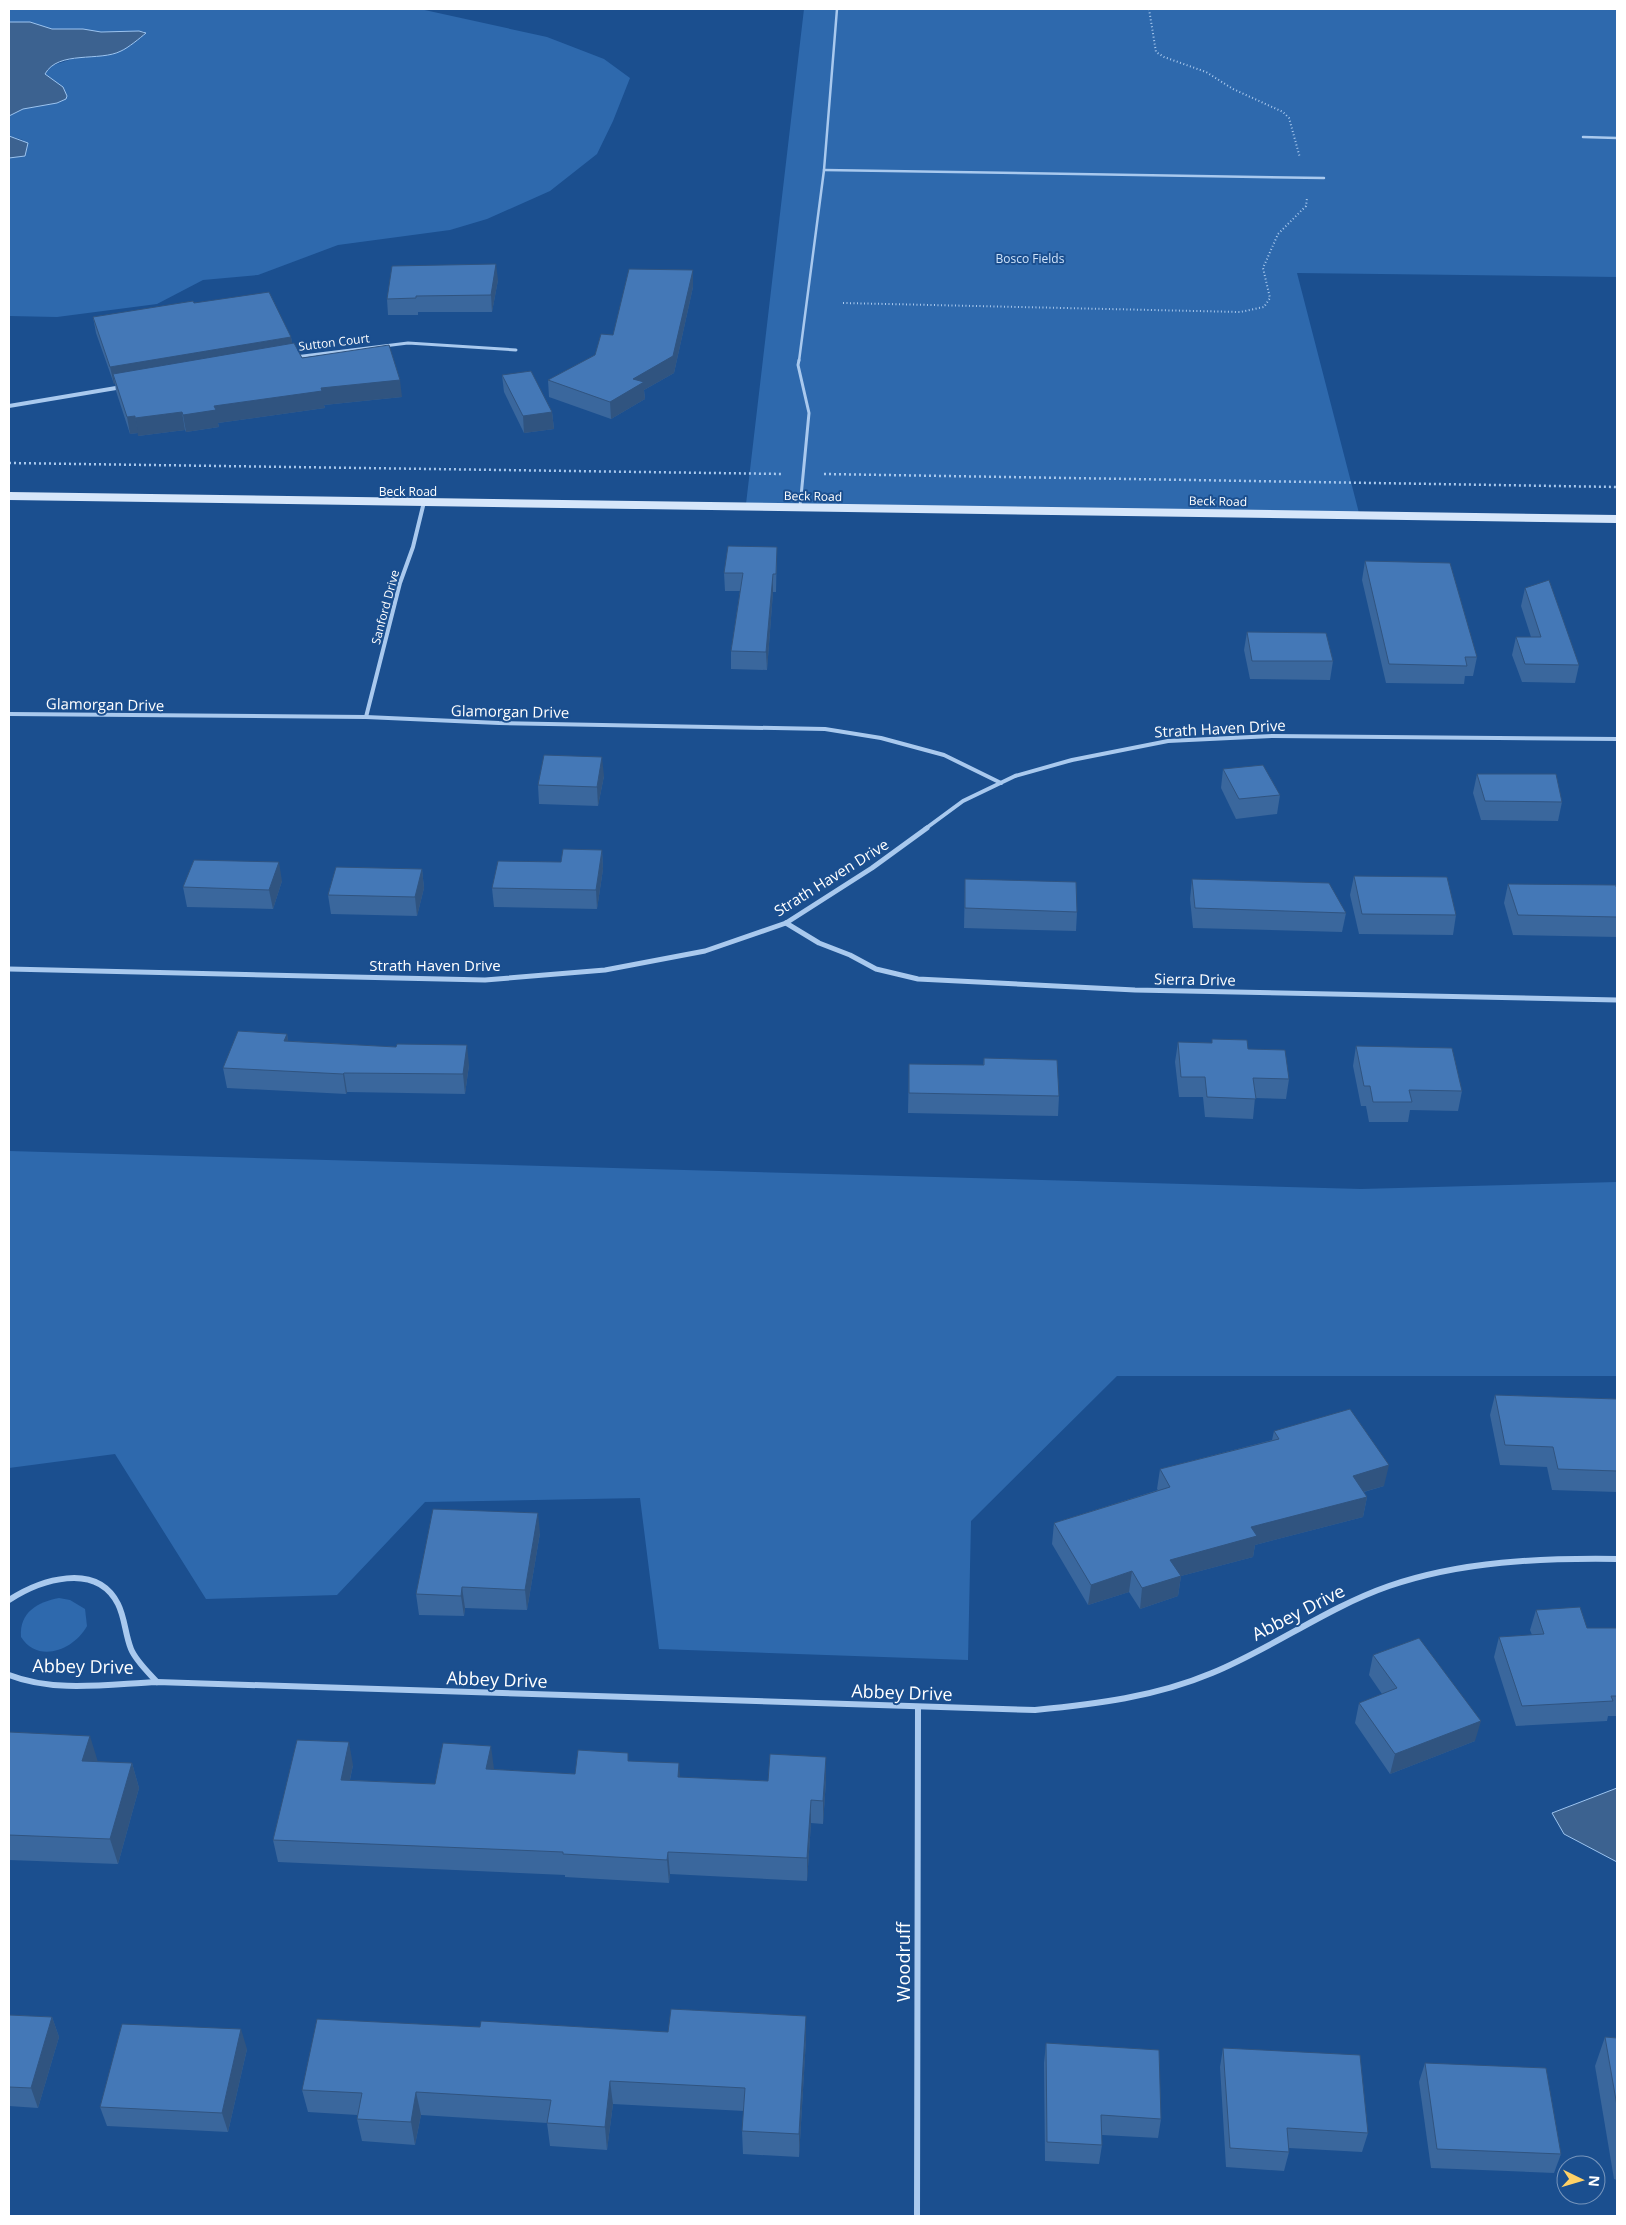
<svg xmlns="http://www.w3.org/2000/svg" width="1626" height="2225" font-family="'Open Sans',sans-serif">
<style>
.green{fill:#2e69ad}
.water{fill:#3c6290;stroke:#9cc4f0}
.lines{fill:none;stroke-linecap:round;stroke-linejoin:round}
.path-far1{stroke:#a9c9ee;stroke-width:2;stroke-dasharray:1 2.5;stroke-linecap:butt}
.path{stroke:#a9c9ee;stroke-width:2.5;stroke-dasharray:2 3;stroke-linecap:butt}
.lane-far1{stroke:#a9c9ee;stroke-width:2.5}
.lane{stroke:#a9c9ee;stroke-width:3}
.street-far3{stroke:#a9c9ee;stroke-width:3}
.street-far2{stroke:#a9c9ee;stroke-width:4}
.street-far1{stroke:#a9c9ee;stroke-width:5}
.street{stroke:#a9c9ee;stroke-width:6}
.secondary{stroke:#d6e6fa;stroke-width:8}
.wall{fill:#3a679d}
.shaded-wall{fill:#305480}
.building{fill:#4478b7;stroke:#305480}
.labels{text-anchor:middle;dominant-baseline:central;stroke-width:4;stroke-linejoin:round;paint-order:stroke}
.far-park-label{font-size:12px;fill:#cfe3fa;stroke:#1b4f8f}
.far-street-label{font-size:12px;fill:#fff;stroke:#1b4f8f}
.street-label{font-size:15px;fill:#fff;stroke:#1b4f8f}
.near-street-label{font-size:18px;fill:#fff;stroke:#1b4f8f}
</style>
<rect width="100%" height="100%" fill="#1b4f8f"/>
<!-- green -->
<g class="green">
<polygon points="9,9 420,9 547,37 604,59 630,78 613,121 597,154 550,191 487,219 450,230 338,245 258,275 203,280 157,304 57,317 9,316 9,158 25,156 23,140 9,136 9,116 23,109 62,101 67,96 63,90 45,74 51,66 72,59 121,51 142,36 144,31 96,32 83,29 52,29 30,22 9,22"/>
<polygon points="804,9 1617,9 1617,277 1297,273 1359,513 746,504"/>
<polygon points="9,1151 1361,1189 1617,1182 1617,1376 1117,1376 971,1521 968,1660 659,1649 640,1498 425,1502 337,1595 206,1599 115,1454 9,1468"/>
<path d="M59 1598 70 1600 85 1609 87 1626C74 1650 38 1664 21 1637 19 1612 38 1602 59 1598Z"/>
</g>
<!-- water -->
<g class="water">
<path d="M9 22H30L52 29H83L101 32 139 31 146 33C140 38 128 48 121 51 100 62 58 50 45 74L63 87 67 96 66 99 57 103 23 109 9 116Z"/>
<polygon points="9,136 28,143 25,156 9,158"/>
<polygon points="1617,1788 1617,1862 1564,1834 1552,1813"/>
</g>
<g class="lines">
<!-- path-far1 -->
<g class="path-far1">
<polyline points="1149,9 1156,52 1164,57 1206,72 1233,89 1283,112 1289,118 1300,158"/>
<polyline points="843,303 1240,312 1264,307 1270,298 1263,268 1278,234 1306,206 1307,198"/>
</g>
<!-- path -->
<g class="path">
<polyline points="9,463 783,474"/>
<polyline points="824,474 1617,487"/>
</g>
<!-- lane-far1 -->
<g class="lane-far1">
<polyline points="1583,137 1617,138"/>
<polyline points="824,170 1324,178"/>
<polyline points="799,361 824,170 837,9"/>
</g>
<!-- lane -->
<polyline class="lane" points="799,360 798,365 809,413 800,507"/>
<!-- street-far3 -->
<polyline class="street-far3" points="295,357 408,343 516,350"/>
<!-- street-far2 -->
<g class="street-far2">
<polyline points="9,406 122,387"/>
<polyline points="9,714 366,717 499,723 825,729 881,738 944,755 1001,783"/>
<polyline points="366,717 400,583 413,547 424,502"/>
<polyline points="925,829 963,801 1015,776 1072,760 1168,741 1272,736 1617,739"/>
</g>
<!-- street-far1 -->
<g class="street-far1">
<polyline points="786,923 819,943 850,955 876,969 918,979 1135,990 1617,1000"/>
<polyline points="9,969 485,980 605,970 705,951 786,923 872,868 927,828"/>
</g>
<!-- street -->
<g class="street">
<path d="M9 1600C40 1580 96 1561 118 1604 125 1618 125 1634 131 1649 136 1661 148 1672 157 1682"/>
<path d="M9 1675C55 1693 109 1684 157 1682L1035 1710C1096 1704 1155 1697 1212 1673 1273 1648 1326 1608 1389 1586 1462 1561 1540 1558 1617 1559"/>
<polyline points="917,2216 918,1708"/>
</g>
<!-- secondary -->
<polyline class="secondary" points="9,496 1617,519"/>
</g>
<!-- wall -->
<g class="wall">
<polygon points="693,270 693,287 674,373 644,390 645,399 611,419 549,397 548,380 595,355 613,335"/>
<polygon points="498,280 492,312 418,312 418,315 388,315 387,299"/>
<polygon points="194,303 291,337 292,343 302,358 402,397 324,405 325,408 218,423 219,427 186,432 185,430 138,436 138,433 130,434 116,391 115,384 114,384 96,333 93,317"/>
<polygon points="502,375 552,412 554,429 524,433 504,392"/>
<polygon points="777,547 776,592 773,592 767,670 731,669 731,651 740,591 725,591 724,573"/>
<polygon points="1365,561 1477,657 1473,676 1465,676 1464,684 1386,683 1362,580"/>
<polygon points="1525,588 1579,665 1575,683 1522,682 1512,655 1516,637 1531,637 1521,606"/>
<polygon points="1247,632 1333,661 1330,680 1250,679 1244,650"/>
<polygon points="1223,769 1280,795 1277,814 1236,819 1221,788"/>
<polygon points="1477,774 1562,802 1558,821 1481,820 1473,793"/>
<polygon points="604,776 598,806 539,804 538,785"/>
<polygon points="602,850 603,869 597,909 494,907 492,888 561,862"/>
<polygon points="422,869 424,888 417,916 331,914 328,895"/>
<polygon points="1354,876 1456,915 1453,935 1359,934 1350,895"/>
<polygon points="965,879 1077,912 1076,931 964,928"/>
<polygon points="1192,879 1346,913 1342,932 1193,928 1190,899"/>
<polygon points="282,881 273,909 187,907 183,887"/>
<polygon points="1508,884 1617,887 1617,937 1513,935 1504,903"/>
<polygon points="287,1034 288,1041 396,1047 469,1065 465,1094 347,1092 346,1094 227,1088 223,1068"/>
<polygon points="1212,1039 1248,1049 1289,1079 1286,1099 1255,1098 1253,1119 1205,1117 1203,1097 1179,1097 1175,1062 1178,1042 1212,1043"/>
<polygon points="1356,1046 1462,1091 1458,1111 1410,1110 1408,1122 1369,1122 1366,1106 1361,1106 1353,1066"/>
<polygon points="984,1058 1059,1096 1058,1116 908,1113 909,1064 983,1065"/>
<polygon points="1495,1395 1617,1399 1617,1492 1552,1490 1547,1467 1500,1465 1490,1415"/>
<polygon points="1274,1431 1384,1486 1364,1492 1367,1497 1363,1517 1255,1545 1253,1557 1181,1576 1178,1596 1140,1609 1129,1592 1088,1605 1052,1544 1054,1523 1158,1490 1157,1489 1160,1469 1272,1440"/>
<polygon points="540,1533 527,1610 465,1608 464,1616 419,1615 416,1594"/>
<polygon points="1536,1610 1587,1628 1617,1628 1617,1716 1608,1716 1607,1721 1516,1726 1494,1657 1499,1637 1532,1635 1530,1630"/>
<polygon points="1373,1655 1475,1741 1390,1774 1355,1723 1359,1703 1382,1694 1369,1675"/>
<polygon points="9,1732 98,1762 132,1763 139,1788 118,1864 9,1860"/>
<polygon points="629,1761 680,1778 768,1781 826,1780 823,1824 811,1823 807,1881 670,1874 669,1883 565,1877 565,1875 278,1862 273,1840 353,1765 350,1780 435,1784 494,1769 493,1770 575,1774"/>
<polygon points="9,2015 52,2017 59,2037 38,2108 9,2106"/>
<polygon points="480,2027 668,2032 806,2039 799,2157 743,2154 742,2131 744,2111 613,2104 607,2150 550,2146 547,2123 421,2115 415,2145 362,2141 357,2119 357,2115 308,2112 302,2090"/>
<polygon points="1605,2037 1617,2038 1617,2180 1614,2179 1595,2066"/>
<polygon points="1046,2043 1161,2119 1158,2138 1102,2135 1102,2145 1099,2164 1045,2161 1044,2063"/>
<polygon points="1223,2048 1368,2133 1362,2152 1289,2148 1289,2152 1284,2171 1226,2167 1220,2067"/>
<polygon points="247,2049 228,2132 107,2126 100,2107"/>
<polygon points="1425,2063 1561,2154 1554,2173 1431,2168 1419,2082"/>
</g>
<!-- shaded-wall -->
<g class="shaded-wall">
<polygon points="496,264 498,280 492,312 491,295"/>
<polygon points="693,270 693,287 674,373 644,390 645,399 611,419 610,402"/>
<polygon points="291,337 294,353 113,374 115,384 114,384 110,367"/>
<polygon points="400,380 402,397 324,405 325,408 218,423 219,427 186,432 183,415 214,406 321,388"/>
<polygon points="182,412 185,430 138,436 135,418"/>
<polygon points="552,412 554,429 524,433 523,416"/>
<polygon points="135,416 138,433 130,434 127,417"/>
<polygon points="773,574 773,592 767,670 766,652"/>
<polygon points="602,757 604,776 598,806 597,787"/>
<polygon points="602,850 603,869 597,909 596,890"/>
<polygon points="279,862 282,881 273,909 269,890"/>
<polygon points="422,869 424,888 417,916 415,897"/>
<polygon points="287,1034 290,1054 284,1041"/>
<polygon points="467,1045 469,1065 465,1094 463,1074"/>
<polygon points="344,1073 347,1092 346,1094 343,1074"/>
<polygon points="1389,1465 1384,1486 1349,1496 1353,1476"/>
<polygon points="1367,1497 1363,1517 1255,1545 1253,1557 1181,1576 1178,1596 1140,1609 1142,1588 1170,1560 1251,1527"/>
<polygon points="538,1513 540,1533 527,1610 525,1590"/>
<polygon points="1132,1571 1129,1592 1088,1605 1091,1585"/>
<polygon points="462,1587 465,1608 464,1616 461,1596"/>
<polygon points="1481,1721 1475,1741 1390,1774 1395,1754"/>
<polygon points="90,1736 98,1762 82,1761"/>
<polygon points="349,1742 353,1765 345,1802 341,1780"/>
<polygon points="491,1746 494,1769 489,1792 486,1769"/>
<polygon points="826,1757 826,1780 823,1824 823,1801"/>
<polygon points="132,1763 139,1788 118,1864 110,1839"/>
<polygon points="679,1763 681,1786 678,1777"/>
<polygon points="811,1800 811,1823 807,1881 807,1858"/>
<polygon points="668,1852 670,1874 669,1883 667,1860"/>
<polygon points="806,2016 806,2039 799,2157 799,2134"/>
<polygon points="52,2017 59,2037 38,2108 31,2088"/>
<polygon points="241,2029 247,2049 228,2132 222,2113"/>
<polygon points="610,2081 613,2104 607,2150 605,2127"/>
<polygon points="416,2092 421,2115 415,2145 411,2122"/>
</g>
<!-- building -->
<g class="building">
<polygon points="496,264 491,295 416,296 416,298 387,299 392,266"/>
<polygon points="629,269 693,270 673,356 633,379 644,382 610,402 548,380 595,355 601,334 613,335"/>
<polygon points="269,292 291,337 110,367 93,317 193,301 194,303"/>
<polygon points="294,343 302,358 389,345 400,380 321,388 322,391 214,406 216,410 183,415 182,412 135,418 135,416 127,417 113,374"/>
<polygon points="531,371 552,412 523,416 502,375"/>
<polygon points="728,546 777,547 776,574 773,574 766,652 731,651 743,573 724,573"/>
<polygon points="1365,561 1450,563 1477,657 1465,657 1467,666 1389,664"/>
<polygon points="1549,580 1579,665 1525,664 1516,637 1541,637 1525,588"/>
<polygon points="1247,632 1326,633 1333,661 1252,661"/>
<polygon points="544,755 602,757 597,787 538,785"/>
<polygon points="1263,765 1280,795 1239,799 1223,769"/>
<polygon points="1477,774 1556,774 1562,802 1485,801"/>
<polygon points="563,849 602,850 596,890 492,888 498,861 561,862"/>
<polygon points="194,860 279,862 269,890 183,887"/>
<polygon points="336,867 422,869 415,897 328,895"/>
<polygon points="1354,876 1447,877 1456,915 1362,914"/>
<polygon points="965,879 1076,882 1077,912 965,908"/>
<polygon points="1192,879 1329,883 1346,913 1195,908"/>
<polygon points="1508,884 1616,885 1616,887 1617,887 1617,917 1518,915"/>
<polygon points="238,1031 287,1034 284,1041 396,1047 397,1044 467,1045 463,1074 344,1073 343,1074 223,1068"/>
<polygon points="1212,1039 1247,1040 1248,1049 1285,1050 1289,1079 1253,1078 1256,1099 1207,1097 1205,1077 1181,1077 1178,1042 1212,1043"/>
<polygon points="1356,1046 1452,1048 1462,1091 1409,1090 1412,1102 1373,1102 1370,1086 1364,1086"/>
<polygon points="984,1058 1057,1060 1059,1096 909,1093 909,1064 984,1065"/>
<polygon points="1495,1395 1617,1399 1617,1471 1558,1469 1553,1447 1505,1445"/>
<polygon points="1350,1409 1389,1465 1353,1476 1367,1497 1251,1527 1257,1536 1170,1560 1181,1576 1142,1588 1132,1571 1091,1585 1054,1523 1170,1487 1160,1469 1279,1439 1274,1431"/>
<polygon points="433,1509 538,1513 525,1590 462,1587 461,1596 416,1594"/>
<polygon points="1580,1607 1587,1628 1617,1628 1617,1696 1611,1696 1613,1701 1522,1706 1499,1637 1544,1634 1536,1610"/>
<polygon points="1419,1638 1481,1721 1395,1754 1359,1703 1397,1688 1373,1655"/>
<polygon points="9,1732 90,1736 82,1761 132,1763 110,1839 9,1835"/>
<polygon points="297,1740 349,1742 341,1780 435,1784 443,1743 491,1746 486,1769 575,1774 578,1750 628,1753 628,1761 679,1763 678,1777 768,1781 770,1754 826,1757 823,1801 811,1800 807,1858 668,1852 667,1860 563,1854 563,1852 273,1840"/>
<polygon points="671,2009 806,2016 799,2134 742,2131 745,2088 610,2081 605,2127 547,2123 551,2100 416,2092 411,2122 357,2119 362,2093 302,2090 317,2019 480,2027 481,2021 668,2032"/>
<polygon points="9,2015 52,2017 31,2088 9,2087"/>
<polygon points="122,2024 241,2029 222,2113 100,2107"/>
<polygon points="1605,2037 1617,2038 1617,2106"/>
<polygon points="1046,2043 1159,2050 1161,2119 1101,2115 1102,2145 1047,2142"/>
<polygon points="1223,2048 1360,2055 1368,2133 1287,2128 1289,2152 1230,2148"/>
<polygon points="1425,2063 1546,2068 1561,2154 1437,2149"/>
</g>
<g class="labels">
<!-- far-park labels -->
<g class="far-park-label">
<text x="1030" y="258">Bosco Fields</text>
</g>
<!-- far-street labels -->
<g class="far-street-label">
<text transform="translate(334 342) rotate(-7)">Sutton Court</text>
<text x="408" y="491">Beck Road</text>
<text transform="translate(813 496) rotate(1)">Beck Road</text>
<text transform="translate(1218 501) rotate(1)">Beck Road</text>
<text transform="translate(385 607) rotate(-75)">Sanford Drive</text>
</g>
<!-- street labels -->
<g class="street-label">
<text transform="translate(105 704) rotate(1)">Glamorgan Drive</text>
<text transform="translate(510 711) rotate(1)">Glamorgan Drive</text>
<text transform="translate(1220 728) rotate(-3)">Strath Haven Drive</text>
<text transform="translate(831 877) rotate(-32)">Strath Haven Drive</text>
<text x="435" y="965">Strath Haven Drive</text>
<text transform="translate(1195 979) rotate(1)">Sierra Drive</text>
</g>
<!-- near-street labels -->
<g class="near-street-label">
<text transform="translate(1298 1612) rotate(-27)">Abbey Drive</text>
<text transform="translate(83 1666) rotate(1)">Abbey Drive</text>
<text transform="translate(497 1679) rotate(2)">Abbey Drive</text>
<text transform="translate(902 1692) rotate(2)">Abbey Drive</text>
<text transform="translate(903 1962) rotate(-90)">Woodruff</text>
</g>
</g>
<!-- border -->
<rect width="1626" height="2225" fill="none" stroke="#ffffff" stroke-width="20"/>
<!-- north arrow -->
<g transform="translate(1581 2180) rotate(95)"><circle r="24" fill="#1b4f8f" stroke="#7695bc"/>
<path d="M0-4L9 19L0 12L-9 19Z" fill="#ffd166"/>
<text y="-8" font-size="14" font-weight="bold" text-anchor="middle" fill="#ffffff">N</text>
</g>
</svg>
